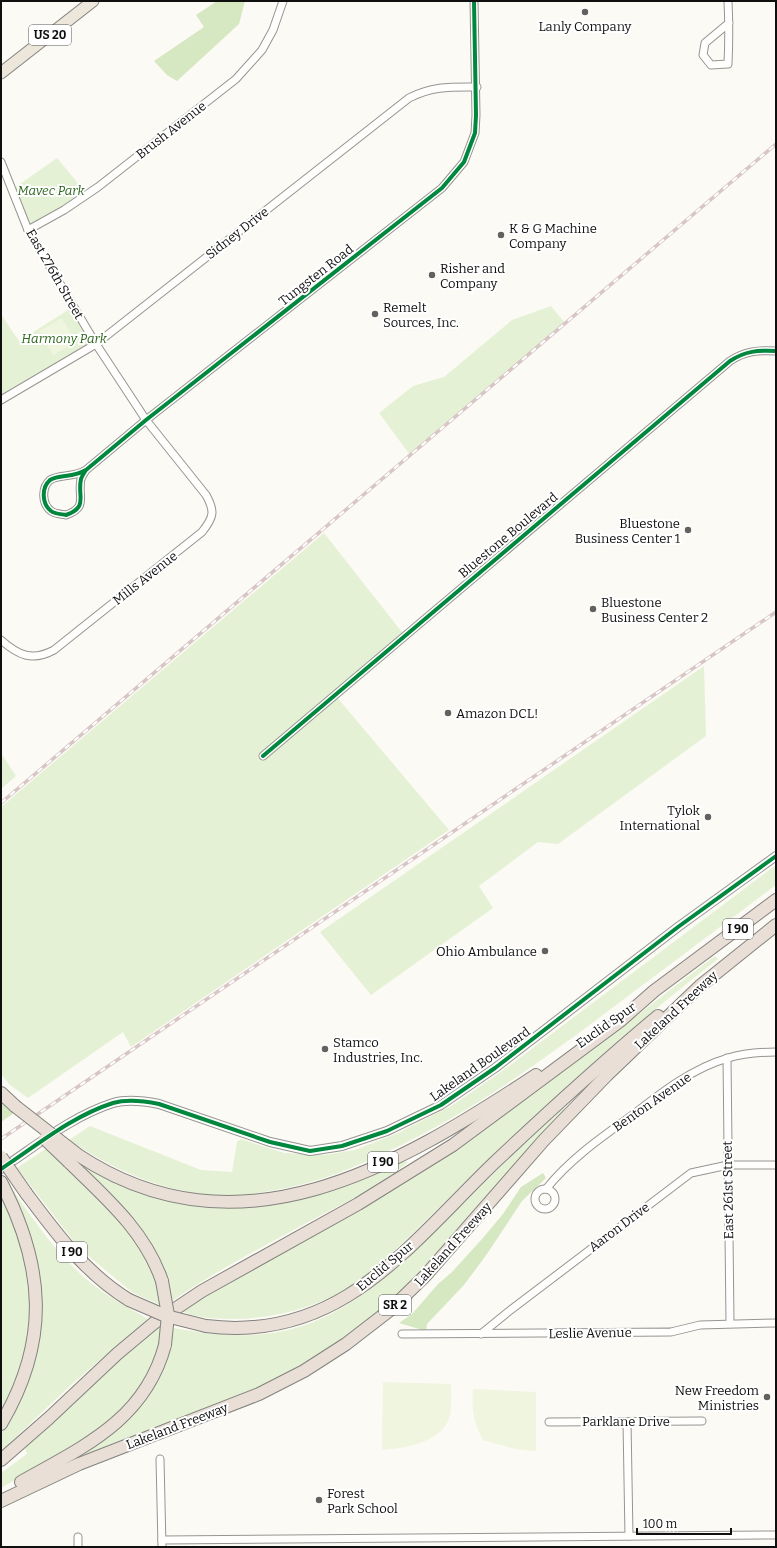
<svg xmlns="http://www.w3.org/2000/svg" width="777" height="1548" font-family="Bitter,serif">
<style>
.green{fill:#e5f1d4}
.forest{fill:#d6e8c2}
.pitch{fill:#eff5de}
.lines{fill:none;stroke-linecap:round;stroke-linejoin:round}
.minor-casing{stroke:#969592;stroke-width:9}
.tertiary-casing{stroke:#969592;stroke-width:10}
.primary-casing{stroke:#83827f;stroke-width:13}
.motorway-casing{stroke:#83827f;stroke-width:14}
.minor{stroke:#fffefd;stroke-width:7}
.tertiary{stroke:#fffefd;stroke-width:8}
.primary{stroke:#ece7da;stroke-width:11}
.motorway{stroke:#e9dfd6;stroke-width:12}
.rail-casing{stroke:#d8c5c6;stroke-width:3.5}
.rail{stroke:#fff;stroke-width:2;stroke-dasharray:6;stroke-linecap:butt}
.motorway-bridge-casing{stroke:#83827f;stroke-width:14;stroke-linecap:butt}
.motorway-bridge{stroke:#e9dfd6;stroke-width:12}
.cycleway-casing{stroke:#fff;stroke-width:6}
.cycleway{stroke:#00873e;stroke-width:4}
.poi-dot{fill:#62615f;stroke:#fff;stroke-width:1.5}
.labels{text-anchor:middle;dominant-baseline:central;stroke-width:4;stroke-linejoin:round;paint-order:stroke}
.shield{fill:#fff;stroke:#575757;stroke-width:1}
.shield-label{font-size:12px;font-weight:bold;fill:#0f0f0f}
.poi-label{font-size:13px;fill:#0f0f0f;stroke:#fff;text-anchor:start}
.street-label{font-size:13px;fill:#0f0f0f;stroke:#fff}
.park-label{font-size:13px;font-style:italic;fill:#2f671f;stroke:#fff}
</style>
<rect width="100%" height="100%" fill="#fcfaf4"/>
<!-- green -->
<g class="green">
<polygon points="57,158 87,194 28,230 13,189"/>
<polygon points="551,306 565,323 410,455 379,413 413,386 444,377 512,320"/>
<polygon points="73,307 96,344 1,400 1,317 2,316 19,341"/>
<polygon points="324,533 405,636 335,695 449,830 131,1047 123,1032 28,1098 10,1085 1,1074 1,807"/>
<polygon points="704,666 706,736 558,844 538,842 479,886 493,908 371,995 320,932"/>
<polygon points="1,753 16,776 1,789"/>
<path d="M776 865V885C729 920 683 955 636 990 558 1049 480 1108 391 1150 354 1168 317 1183 276 1190 263 1192 250 1195 236 1196 172 1196 122 1175 69 1140L90 1126 201 1170 232 1172 237 1142 241 1139 284 1153 324 1155 355 1150 398 1133 453 1105 505 1069Z"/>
<path d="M715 956 718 959C630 1027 548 1102 468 1179 443 1203 419 1228 393 1252 382 1262 371 1274 358 1282 319 1307 279 1318 234 1319 216 1319 197 1318 181 1311L205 1294C281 1252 361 1213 433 1165 531 1100 622 1026 715 956Z"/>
<path d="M564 1108 566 1111C535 1145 505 1179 475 1213 430 1265 382 1318 322 1355 249 1400 165 1426 85 1455L84 1453 120 1428 142 1404 159 1379 166 1364 174 1328C212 1335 249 1339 288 1330 359 1313 410 1255 460 1206 494 1173 528 1140 564 1108Z"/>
<polygon points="47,1148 127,1227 152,1266 163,1306 133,1293 79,1248 17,1168"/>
<path d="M77 1159C87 1166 99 1175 110 1180 163 1204 225 1216 282 1203 303 1199 323 1191 343 1183 357 1178 395 1158 408 1162 383 1184 352 1199 323 1214 272 1242 220 1268 172 1301 160 1237 120 1204 75 1161Z"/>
<path d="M6 1180C31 1216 56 1255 91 1283 108 1297 129 1308 148 1319L72 1384 1 1451V1429L18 1401 39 1291 34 1250Z"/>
<polygon points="1,1194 22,1243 29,1280 31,1327 22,1365 1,1415"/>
<polygon points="156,1324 164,1324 156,1360 136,1398 98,1433 1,1488 1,1473 27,1454 24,1446"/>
</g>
<!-- forest -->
<g class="forest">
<polygon points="217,1 245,1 239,24 177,81 167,75 154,61 204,27 196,15"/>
<polygon points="1,1102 14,1113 1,1122"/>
<polygon points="543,1173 546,1178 522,1201 487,1254 464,1285 427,1324 426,1331 399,1323 412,1314 438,1284 452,1272 482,1239 503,1214 521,1187"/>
</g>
<!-- pitch -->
<g class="pitch">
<polygon points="62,318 76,342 53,355 39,331"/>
<path d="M383 1382 451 1384C451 1393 452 1406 450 1415 443 1443 405 1448 382 1450Z"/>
<path d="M473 1389 536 1392V1451L515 1449 483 1440C474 1423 471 1409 473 1389Z"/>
</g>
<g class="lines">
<defs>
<g id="minor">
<path d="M728 1C729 22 729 43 728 64L711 65 703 55 705 43 729 23"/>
<path d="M1 162 28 230 96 344 146 420 206 495C215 511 214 517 202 532L54 650C32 662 18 655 1 640"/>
<polyline points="28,230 64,210 98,187 236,79 262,50 273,30 283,1"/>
<path d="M1 400 96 344 409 98C433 86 450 87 477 87"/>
<path d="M86 470C84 473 82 476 81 479 77 496 89 507 66 515 61 514 55 514 51 511 42 504 41 488 50 480 59 474 73 478 86 470L146 420 442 188 464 162 475 133 476 115 474 1"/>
<path d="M263 756 730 361C745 351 758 350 776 351"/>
<polyline points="727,1058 730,1323"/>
<path d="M546 1189C571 1158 602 1137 634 1114 662 1092 693 1068 728 1058 744 1053 759 1052 776 1052"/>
<circle cx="545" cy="1199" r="10"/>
<polyline points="402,1334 671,1332 700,1325 776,1323"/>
<polyline points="481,1334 508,1312 691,1173 728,1165 776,1165"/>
<polyline points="549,1422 702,1421"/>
<polyline points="627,1422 629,1536"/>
<polyline points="160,1459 162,1547"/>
<polyline points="78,1537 78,1547"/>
<polyline points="162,1540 776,1535"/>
</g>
<path id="tertiary" d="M1 1169C36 1146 72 1116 113 1103 127 1099 144 1101 159 1104L270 1142 310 1151 342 1146 387 1131 441 1105 495 1068 678 927 776 856"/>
<polyline id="primary" points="1,73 93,1"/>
<g id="motorway">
<polyline points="1,1093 15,1106"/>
<path d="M78 1155C238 1261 397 1167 536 1075"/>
<path d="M69 1162C105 1197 145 1231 162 1281"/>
<path d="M1 1182C45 1267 50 1341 1 1424"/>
<path d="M26 1193C56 1233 85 1273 129 1300"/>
<path d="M206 1326C340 1343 408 1246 494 1163 547 1113 602 1063 658 1016"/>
<polyline points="1,1460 49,1418 117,1354 154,1323 202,1291 358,1204 453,1145 620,1021 654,991 776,900"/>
<path d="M21 1482C83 1447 145 1420 165 1345"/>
<polyline points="1,1501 79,1464 259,1394 304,1371 346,1344 390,1310 425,1276 544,1140 607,1075 700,986 776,925"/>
</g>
</defs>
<!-- minor casing -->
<use href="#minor" class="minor-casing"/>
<!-- tertiary casing -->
<use href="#tertiary" class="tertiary-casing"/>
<!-- primary casing -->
<use href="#primary" class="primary-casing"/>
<!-- motorway casing -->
<use href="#motorway" class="motorway-casing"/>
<!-- minor -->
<use href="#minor" class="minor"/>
<!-- tertiary -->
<use href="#tertiary" class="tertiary"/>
<!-- primary -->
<use href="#primary" class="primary"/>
<!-- motorway -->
<use href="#motorway" class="motorway"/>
<defs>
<g id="rail">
<polyline points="1,803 776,144"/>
<polyline points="1,1139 776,612"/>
</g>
</defs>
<!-- rail casing -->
<use href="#rail" class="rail-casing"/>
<!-- rail -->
<use href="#rail" class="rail"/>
<defs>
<g id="motorway-bridge">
<polyline points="15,1106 78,1155"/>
<polyline points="45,1139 69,1162"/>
<polyline points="1,1157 26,1193"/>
<polyline points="162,1281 168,1315 165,1345"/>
<polyline points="129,1300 166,1316 206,1326"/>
</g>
</defs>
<!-- motorway-bridge casing -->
<use href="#motorway-bridge" class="motorway-bridge-casing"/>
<!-- motorway-bridge -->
<use href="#motorway-bridge" class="motorway-bridge"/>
<defs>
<g id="cycleway">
<path d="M86 470C84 473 82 476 81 479 77 496 89 507 66 515 61 514 55 514 51 511 42 504 41 488 50 480 59 474 73 478 86 470L146 420 442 188 464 162 475 133 476 115 474 1"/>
<path d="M263 756 730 361C745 351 758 350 776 351"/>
<path d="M1 1169C36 1146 72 1116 113 1103 127 1099 144 1101 159 1104L270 1142 310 1151 342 1146 387 1131 441 1105 495 1068 678 927 776 856"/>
</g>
</defs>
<!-- cycleway casing -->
<use href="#cycleway" class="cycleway-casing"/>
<!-- cycleway -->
<use href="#cycleway" class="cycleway"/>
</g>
<!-- markers -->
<g class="poi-dot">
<circle cx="585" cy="12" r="4"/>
<circle cx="501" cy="235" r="4"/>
<circle cx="432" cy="275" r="4"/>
<circle cx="375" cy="314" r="4"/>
<circle cx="688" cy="530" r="4"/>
<circle cx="593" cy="609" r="4"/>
<circle cx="448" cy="713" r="4"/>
<circle cx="708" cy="817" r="4"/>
<circle cx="545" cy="951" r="4"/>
<circle cx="325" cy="1049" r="4"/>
<circle cx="767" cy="1397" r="4"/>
<circle cx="319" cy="1500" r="4"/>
</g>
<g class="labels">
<!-- shield labels -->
<g class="shield">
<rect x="29" y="25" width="42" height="20" rx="3"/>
<rect x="723" y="919" width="30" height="20" rx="3"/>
<rect x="368" y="1152" width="30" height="20" rx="3"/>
<rect x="57" y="1242" width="30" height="20" rx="3"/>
<rect x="379" y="1295" width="32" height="20" rx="3"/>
</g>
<g class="shield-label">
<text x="50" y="35">US 20</text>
<text x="738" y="929">I 90</text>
<text x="383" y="1162">I 90</text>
<text x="72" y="1252">I 90</text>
<text x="395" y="1305">SR 2</text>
</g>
<!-- poi labels -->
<g class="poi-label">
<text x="585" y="26" text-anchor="middle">Lanly Company</text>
<text x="509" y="228">K &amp; G Machine<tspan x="509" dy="15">Company</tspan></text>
<text x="440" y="268">Risher and<tspan x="440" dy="15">Company</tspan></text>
<text x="383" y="307">Remelt<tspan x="383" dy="15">Sources, Inc.</tspan></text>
<text x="680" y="523" text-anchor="end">Bluestone<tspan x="680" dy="15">Business Center 1</tspan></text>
<text x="601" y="602">Bluestone<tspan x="601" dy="15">Business Center 2</tspan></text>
<text x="456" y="713">Amazon DCL!</text>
<text x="700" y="810" text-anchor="end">Tylok<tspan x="700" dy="15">International</tspan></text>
<text x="537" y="951" text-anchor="end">Ohio Ambulance</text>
<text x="333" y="1042">Stamco<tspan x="333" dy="15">Industries, Inc.</tspan></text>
<text x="759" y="1390" text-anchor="end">New Freedom<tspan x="759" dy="15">Ministries</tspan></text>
<text x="327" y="1493">Forest<tspan x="327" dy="15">Park School</tspan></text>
</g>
<!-- street labels -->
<g class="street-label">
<text transform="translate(171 130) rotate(-38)">Brush Avenue</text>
<text transform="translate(237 233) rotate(-38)">Sidney Drive</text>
<text transform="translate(55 274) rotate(60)">East 276th Street</text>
<text transform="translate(316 275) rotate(-38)">Tungsten Road</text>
<text transform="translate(508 535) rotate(-40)">Bluestone Boulevard</text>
<text transform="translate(145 578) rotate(-38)">Mills Avenue</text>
<text transform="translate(676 1010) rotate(-43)">Lakeland Freeway</text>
<text transform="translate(606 1025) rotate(-35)">Euclid Spur</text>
<text transform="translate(480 1064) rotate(-35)">Lakeland Boulevard</text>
<text transform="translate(652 1102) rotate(-35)">Benton Avenue</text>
<text transform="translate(728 1190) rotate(-91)">East 261st Street</text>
<text transform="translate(619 1227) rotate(-37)">Aaron Drive</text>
<text transform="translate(453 1244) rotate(-48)">Lakeland Freeway</text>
<text transform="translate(385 1266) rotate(-40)">Euclid Spur</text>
<text transform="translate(590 1333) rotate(-1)">Leslie Avenue</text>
<text x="626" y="1421">Parklane Drive</text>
<text transform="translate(177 1426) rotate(-21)">Lakeland Freeway</text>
</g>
<!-- park labels -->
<g class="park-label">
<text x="51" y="190">Mavec Park</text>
<text x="64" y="338">Harmony Park</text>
</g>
</g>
<!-- border -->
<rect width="777" height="1548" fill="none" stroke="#0f0f0f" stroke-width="4"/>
<!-- scale -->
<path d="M637 1528v6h94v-6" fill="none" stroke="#0f0f0f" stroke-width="2"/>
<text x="643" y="1528" font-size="12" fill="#0f0f0f" stroke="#ffffff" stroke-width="3" paint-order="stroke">100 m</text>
</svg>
